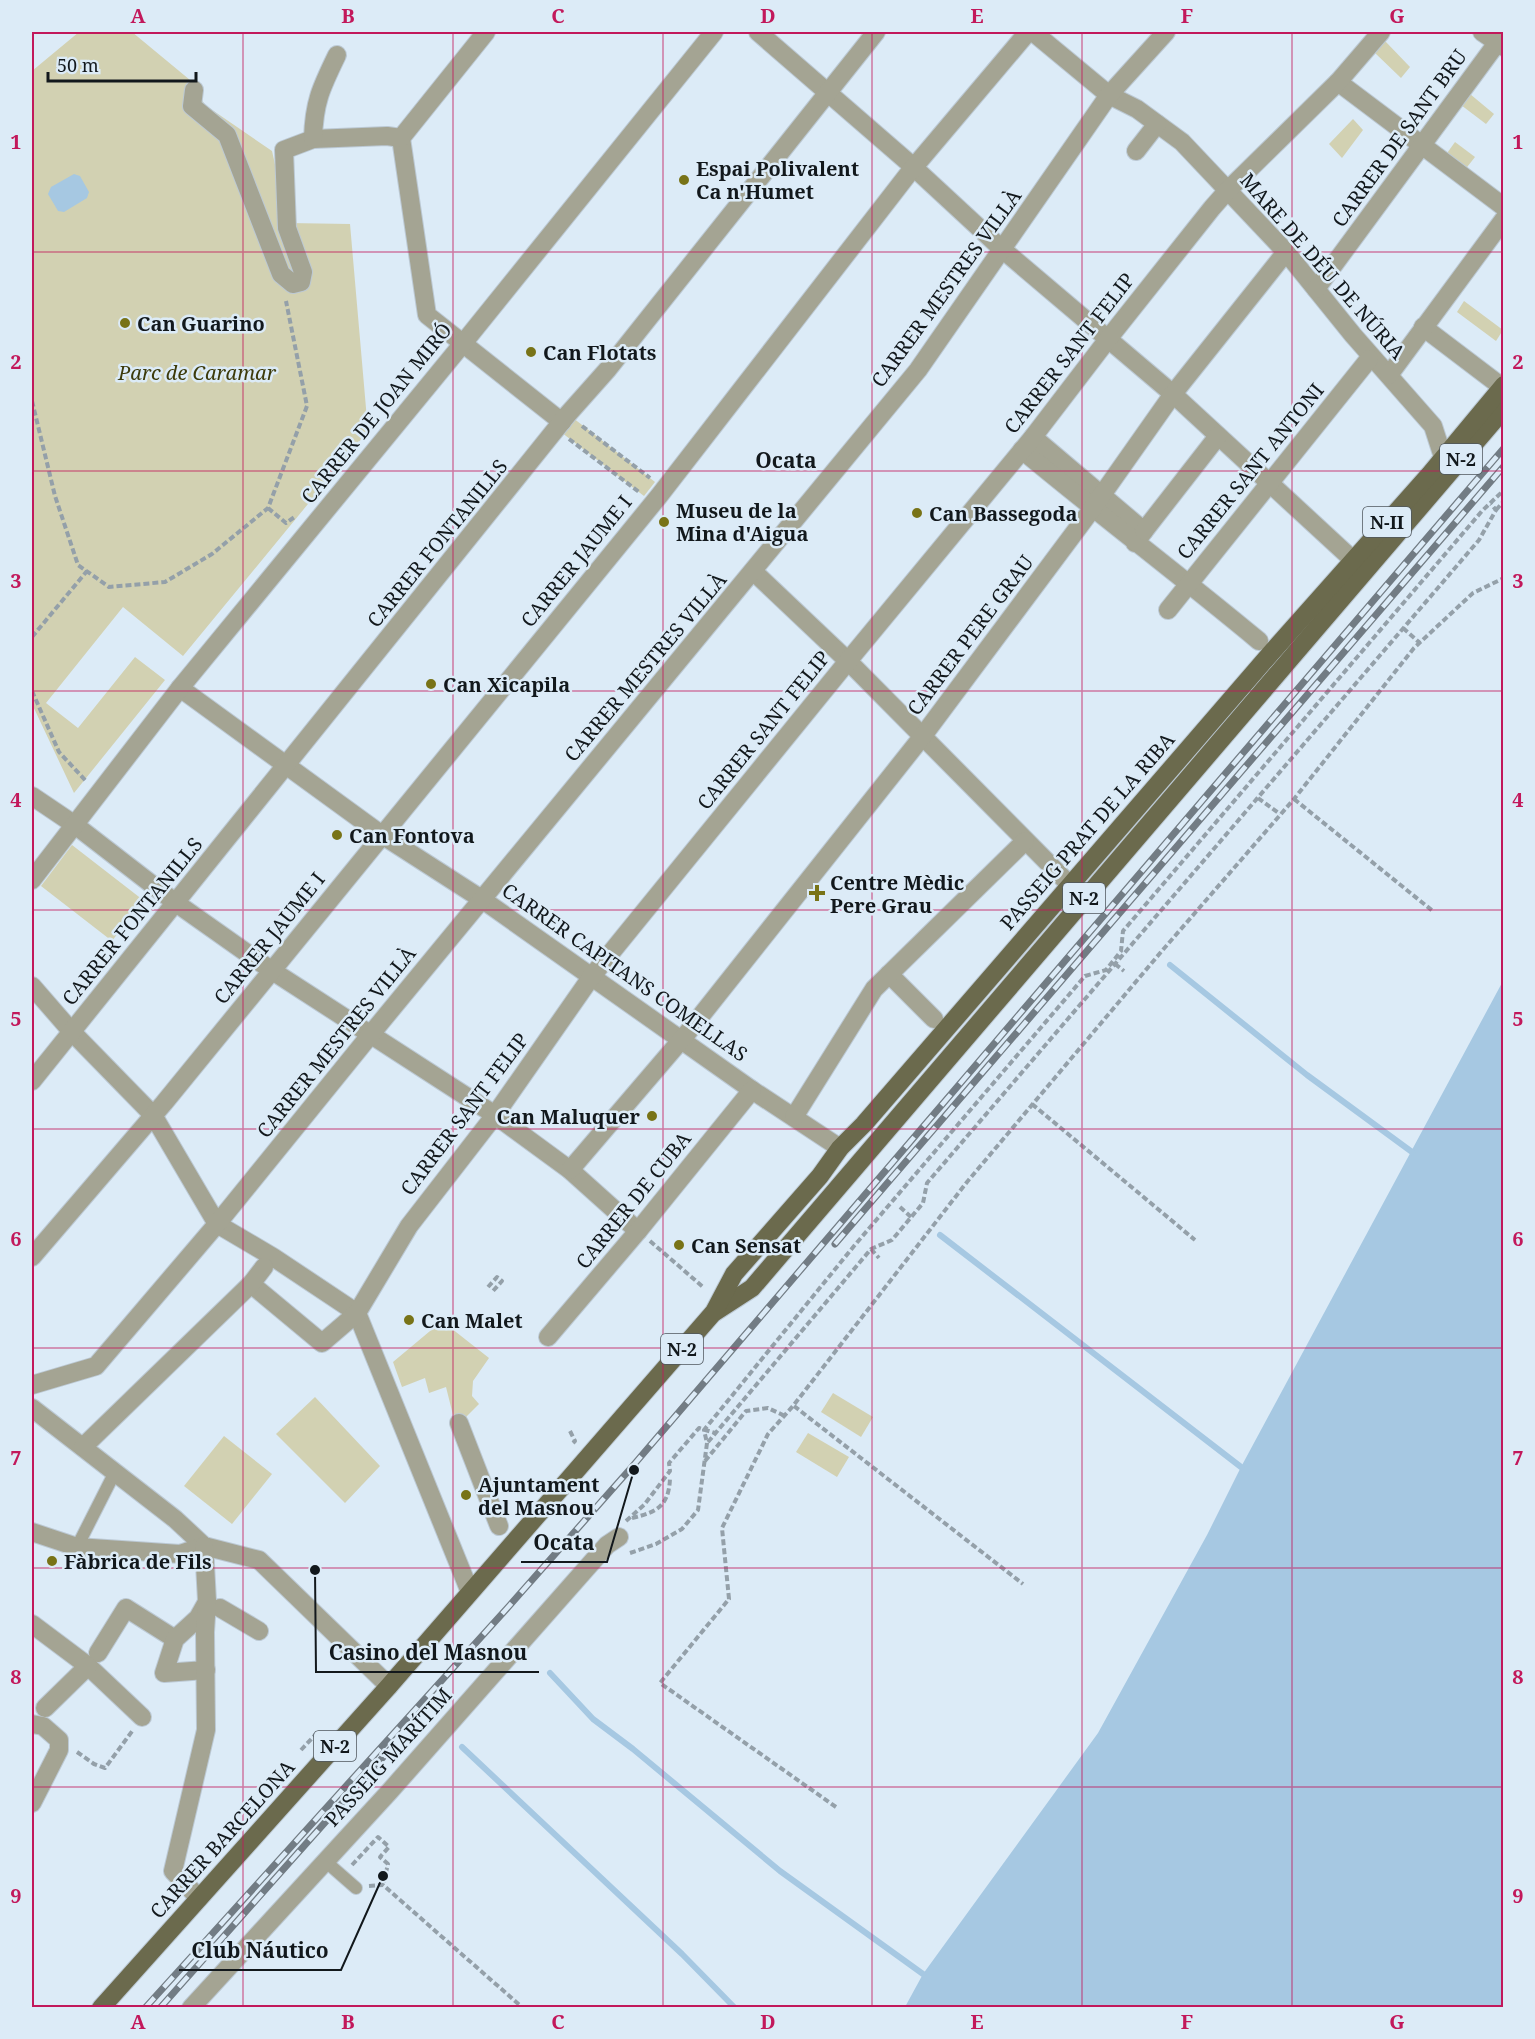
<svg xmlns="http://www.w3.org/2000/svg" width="1535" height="2039" font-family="'Noto Serif',serif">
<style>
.green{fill:#d2d1b2}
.water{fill:#a6c8e2}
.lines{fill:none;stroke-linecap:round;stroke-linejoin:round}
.stream{stroke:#a6c8e2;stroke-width:6}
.lane-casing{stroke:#bcc9d4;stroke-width:14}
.street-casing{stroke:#bcc9d4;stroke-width:20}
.primary-casing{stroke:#bcc9d4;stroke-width:20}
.path{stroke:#94a0a9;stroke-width:4;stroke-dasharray:6 3;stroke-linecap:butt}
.lane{stroke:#a4a493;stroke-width:12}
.street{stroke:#a4a493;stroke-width:18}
.primary{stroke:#6b6a4d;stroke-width:18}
.rail-casing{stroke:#727c84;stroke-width:7}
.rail{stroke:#dcebf7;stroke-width:4.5;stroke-dasharray:14;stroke-linecap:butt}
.grid{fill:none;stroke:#c2185b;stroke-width:1.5;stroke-opacity:0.55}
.poi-dot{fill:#787317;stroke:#dcebf7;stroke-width:2}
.labels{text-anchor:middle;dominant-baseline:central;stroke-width:5;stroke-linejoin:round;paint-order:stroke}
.shield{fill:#dcebf7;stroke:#4f575e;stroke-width:1.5}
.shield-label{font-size:18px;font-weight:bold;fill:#12181c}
.street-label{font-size:20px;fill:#12181c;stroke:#dcebf7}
.poi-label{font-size:20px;font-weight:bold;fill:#12181c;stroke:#dcebf7;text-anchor:start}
.park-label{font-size:20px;font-style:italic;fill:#3c3a0a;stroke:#dcebf7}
.neighbourhood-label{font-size:21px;font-weight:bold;fill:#12181c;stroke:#dcebf7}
.leader{fill:none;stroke:#12181c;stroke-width:2}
.callout-dot{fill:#12181c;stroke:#dcebf7;stroke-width:2}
.callout-label{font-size:21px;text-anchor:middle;font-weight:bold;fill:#12181c;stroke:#dcebf7;stroke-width:5;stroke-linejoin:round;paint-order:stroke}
.neatline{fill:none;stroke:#c2185b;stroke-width:2}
.grid-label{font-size:20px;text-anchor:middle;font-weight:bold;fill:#c2185b}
</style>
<rect width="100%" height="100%" fill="#dcebf7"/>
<!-- green -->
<g class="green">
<polygon points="79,32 132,32 190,80 205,105 272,151 288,223 350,224 368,431 183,656 123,607 46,703 78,728 135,657 165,680 74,793 32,704 32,71"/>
<polygon points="1385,41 1410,67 1401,78 1374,52"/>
<polygon points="1470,94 1494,114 1486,124 1461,105"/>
<polygon points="1353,119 1363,130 1342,158 1329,144"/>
<polygon points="1455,142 1475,157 1464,171 1445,156"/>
<polygon points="1464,301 1503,330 1496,341 1457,312"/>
<polygon points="568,414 655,482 644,496 557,429"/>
<polygon points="72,845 143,900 112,941 41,886"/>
<polygon points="442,1321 489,1358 473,1381 472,1396 479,1404 456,1427 446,1387 429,1393 425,1378 402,1387 393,1362"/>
<polygon points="833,1393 873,1417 861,1437 821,1412"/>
<polygon points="315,1397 380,1466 345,1503 276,1434"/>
<polygon points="808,1433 849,1457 837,1477 796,1452"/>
<polygon points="224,1436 272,1474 232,1524 184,1486"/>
</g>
<!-- water -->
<g class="water">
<polygon points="74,174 80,176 89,192 87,198 64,212 58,211 48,194 51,187"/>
<polygon points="1503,981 1503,2007 905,2007 923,1974 1098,1733 1207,1535 1241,1467"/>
</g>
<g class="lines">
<!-- stream -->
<g class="stream">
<polyline points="1170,965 1307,1075 1412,1152"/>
<polyline points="940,1235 1241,1467"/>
<polyline points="550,1673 593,1719 633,1749 780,1871 923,1974"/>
<polyline points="462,1747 682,1954 735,2008"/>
</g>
<defs>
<g id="lane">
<polyline points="77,1547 115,1472"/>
<polyline points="324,1860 356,1888"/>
</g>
<g id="street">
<polyline points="486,32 401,138 427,315 562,422"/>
<polyline points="758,32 909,163 1002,249 1173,394 1353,560"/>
<polyline points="1033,32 1109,95 1137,109 1182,142 1286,252 1353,335 1433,426 1443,457 1441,460"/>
<polyline points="1482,32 1504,47"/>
<polyline points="1338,82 1504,207"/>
<polyline points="194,90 192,106 227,135 281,274 293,284 301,282 303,272 287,228 284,150 313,139 387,136 401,138"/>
<path d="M313 139C314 102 321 88 337 55"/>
<polyline points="1136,151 1157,124"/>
<polyline points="1316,289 1497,43"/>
<polyline points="1423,327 1502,387"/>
<polyline points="1389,375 1504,219"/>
<polyline points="1033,437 1144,531 1135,543"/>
<path d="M1022 450C1100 515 1181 576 1259 641"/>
<polyline points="1144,531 1218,436"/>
<polyline points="754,572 848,661 1070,885"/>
<polyline points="1168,610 1369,359"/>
<polyline points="180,688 382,835 483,900 752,1090 840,1148"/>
<polyline points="32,796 75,825 176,903 271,970 495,1115 570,1170 638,1231"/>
<polyline points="32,880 180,688 469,336 714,32"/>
<polyline points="889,974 934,1019"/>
<polyline points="32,986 72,1032 153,1115 217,1224 273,1257 357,1313 470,1592"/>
<polyline points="32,1081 568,414 608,369 876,32"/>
<polyline points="794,1117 874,989 1025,841"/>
<polyline points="570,1170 688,1032 922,737 1092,509 1173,394 1286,252"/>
<polyline points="32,1257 164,1103 659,496 909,173 1028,32"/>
<polyline points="251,1284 322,1343 357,1313 409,1226 495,1115 592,976 848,661 1033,437 1108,339 1212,208 1227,191 1338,82 1381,32"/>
<polyline points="548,1337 638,1231 752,1090"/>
<polyline points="32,1385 96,1366 217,1224 371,1034 918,370 1109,95 1166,32"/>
<polyline points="32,1408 175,1519 204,1546 259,1560 389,1686"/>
<polyline points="459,1423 499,1526"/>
<polyline points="83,1447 251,1284 264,1267"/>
<polyline points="32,1532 77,1547 180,1554 204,1546"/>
<polyline points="220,1608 259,1631"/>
<polyline points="32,1624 88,1666 142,1717"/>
<polyline points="98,1653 126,1608 175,1639"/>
<polyline points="206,1670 164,1673 175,1639 198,1618 207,1602"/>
<polyline points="45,1708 88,1666"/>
<polyline points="32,1724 43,1726 59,1740 59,1750 32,1803"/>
<polyline points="199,1898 173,1871 206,1730 205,1632 207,1601 204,1546"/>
<polyline points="191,2008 390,1791 607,1545 619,1537"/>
</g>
<g id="primary">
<polyline points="715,1312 752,1288 1504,409"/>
<polyline points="101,2008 389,1686 714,1312 734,1274 820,1176 840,1148 864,1124 1271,653 1430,474 1504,385"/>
</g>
</defs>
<!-- lane casing -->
<use href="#lane" class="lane-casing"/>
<!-- street casing -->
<use href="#street" class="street-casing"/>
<!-- primary casing -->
<use href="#primary" class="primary-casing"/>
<!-- path -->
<g class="path">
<polyline points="32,401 55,496 78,565 109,587 165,582 212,554 268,508 307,406 286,301"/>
<polyline points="582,426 650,478"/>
<polyline points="569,439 639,492"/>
<polyline points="268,508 286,523 296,516"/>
<polyline points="1496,510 1504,501"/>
<polyline points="1403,628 1420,643"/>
<polyline points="32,637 87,571"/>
<polyline points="32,691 59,752 86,781"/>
<polyline points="1258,798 1280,814"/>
<polyline points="1294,799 1434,912"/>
<polyline points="1115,964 1124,971"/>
<polyline points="1032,1104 1195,1240"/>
<polyline points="900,1207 911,1217"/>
<polyline points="650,1241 703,1287"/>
<polyline points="871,1249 879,1258"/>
<polyline points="488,1287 497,1277 502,1281 493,1291"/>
<polyline points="794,1406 1023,1584"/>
<polyline points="570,1431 575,1441 573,1443"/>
<polyline points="708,1442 871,1249 892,1240 923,1203 927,1183 1479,540 1496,510 1491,504"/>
<polyline points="705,1461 746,1411 768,1408 785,1416"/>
<path d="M632 1518C657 1512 669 1506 670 1478"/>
<polyline points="626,1521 644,1505 670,1471 669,1463 699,1428 715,1433"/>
<polyline points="630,1553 656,1544 682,1529 698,1510 707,1443 704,1430 854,1246 1085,976 1106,970 1121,951 1123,931 1482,511 1504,490"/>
<polyline points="301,1750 316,1734 314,1732"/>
<polyline points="77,1752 94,1764 105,1768 133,1730"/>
<polyline points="836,1807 660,1683 729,1599 722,1528 768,1434 793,1406 967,1182 1161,952 1294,799 1414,648 1473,593 1504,578"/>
<polyline points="352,1865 378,1837 389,1847 380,1857 388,1864 383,1885"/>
<polyline points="369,1886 383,1885 523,2008"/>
</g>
<!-- lane -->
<use href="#lane" class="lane"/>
<!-- street -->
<use href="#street" class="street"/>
<!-- primary -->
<use href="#primary" class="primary"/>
<defs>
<g id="rail">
<polyline points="835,1244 1504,466"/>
<polyline points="145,2008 510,1605 631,1468 1504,448"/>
<polyline points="160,2008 393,1746"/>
</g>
</defs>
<!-- rail casing -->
<use href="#rail" class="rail-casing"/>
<!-- rail -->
<use href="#rail" class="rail"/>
</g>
<!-- grid -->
<path class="grid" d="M243 32V2008M453 32V2008M663 32V2008M872 32V2008M1082 32V2008M1292 32V2008M32 252H1504M32 471H1504M32 691H1504M32 910H1504M32 1129H1504M32 1348H1504M32 1568H1504M32 1787H1504"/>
<!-- markers -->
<g class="poi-dot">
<circle cx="684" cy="180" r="6"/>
<circle cx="125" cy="323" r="6"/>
<circle cx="531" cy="352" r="6"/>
<circle cx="917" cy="513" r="6"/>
<circle cx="664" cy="522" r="6"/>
<circle cx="431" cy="684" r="6"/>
<circle cx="337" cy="835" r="6"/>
<path d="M814 884h6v6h6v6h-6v6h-6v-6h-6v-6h6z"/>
<circle cx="652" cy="1116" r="6"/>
<circle cx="679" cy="1245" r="6"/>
<circle cx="409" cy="1320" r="6"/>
<circle cx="466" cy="1495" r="6"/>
<circle cx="52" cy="1561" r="6"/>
</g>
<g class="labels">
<!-- shield labels -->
<g class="shield">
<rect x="1440" y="444" width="42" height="30" rx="4.5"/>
<rect x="1363" y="507" width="48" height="30" rx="4.5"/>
<rect x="1063" y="883" width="42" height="30" rx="4.5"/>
<rect x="661" y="1334" width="42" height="30" rx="4.5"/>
<rect x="314" y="1731" width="42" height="30" rx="4.5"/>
</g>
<g class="shield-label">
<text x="1461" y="459">N-2</text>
<text x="1387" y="522">N-II</text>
<text x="1084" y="898">N-2</text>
<text x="682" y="1349">N-2</text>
<text x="335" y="1746">N-2</text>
</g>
<!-- street labels -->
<g class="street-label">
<text transform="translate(1399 138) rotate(-54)">CARRER DE SANT BRU</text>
<text transform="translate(1323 266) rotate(49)">MARE DE DÉU DE NÚRIA</text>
<text transform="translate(946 288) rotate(-54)">CARRER MESTRES VILLÀ</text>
<text transform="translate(1069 353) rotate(-52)">CARRER SANT FELIP</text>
<text transform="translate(376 413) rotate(-51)">CARRER DE JOAN MIRÓ</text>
<text transform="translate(1250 471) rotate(-51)">CARRER SANT ANTONI</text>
<text transform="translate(437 543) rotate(-51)">CARRER FONTANILLS</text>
<text transform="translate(576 561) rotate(-51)">CARRER JAUME I</text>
<text transform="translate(970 635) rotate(-53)">CARRER PERE GRAU</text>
<text transform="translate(645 667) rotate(-50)">CARRER MESTRES VILLÀ</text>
<text transform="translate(763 730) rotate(-51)">CARRER SANT FELIP</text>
<text transform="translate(1087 831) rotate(-49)">PASSEIG PRAT DE LA RIBA</text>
<text transform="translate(132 921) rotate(-51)">CARRER FONTANILLS</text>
<text transform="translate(269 938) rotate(-51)">CARRER JAUME I</text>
<text transform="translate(625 972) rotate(35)">CARRER CAPITANS COMELLAS</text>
<text transform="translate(336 1042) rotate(-51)">CARRER MESTRES VILLÀ</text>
<text transform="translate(464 1114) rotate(-53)">CARRER SANT FELIP</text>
<text transform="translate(633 1200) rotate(-51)">CARRER DE CUBA</text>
<text transform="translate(388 1757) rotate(-48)">PASSEIG MARÍTIM</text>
<text transform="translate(222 1839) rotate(-48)">CARRER BARCELONA</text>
</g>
<!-- poi labels -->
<g class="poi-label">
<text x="696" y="168">Espai Polivalent<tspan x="696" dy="23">Ca n'Humet</tspan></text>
<text x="137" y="323">Can Guarino</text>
<text x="543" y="352">Can Flotats</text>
<text x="676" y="510">Museu de la<tspan x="676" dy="23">Mina d'Aigua</tspan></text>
<text x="929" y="513">Can Bassegoda</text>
<text x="443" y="684">Can Xicapila</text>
<text x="349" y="835">Can Fontova</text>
<text x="830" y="882">Centre Mèdic<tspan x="830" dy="23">Pere Grau</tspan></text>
<text x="640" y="1116" text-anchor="end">Can Maluquer</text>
<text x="691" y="1245">Can Sensat</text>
<text x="421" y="1320">Can Malet</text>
<text x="478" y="1484">Ajuntament<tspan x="478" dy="23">del Masnou</tspan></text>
<text x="64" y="1561">Fàbrica de Fils</text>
</g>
<!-- park labels -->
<g class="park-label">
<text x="197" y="372">Parc de Caramar</text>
</g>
<!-- neighbourhood labels -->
<g class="neighbourhood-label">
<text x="786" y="460">Ocata</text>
</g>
</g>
<!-- callouts -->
<path class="leader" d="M634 1470L607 1562H521M315 1570L316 1672H539M383 1876L341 1970H179"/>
<g class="callout-dot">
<circle cx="634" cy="1470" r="6"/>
<circle cx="315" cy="1570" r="6"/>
<circle cx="383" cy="1876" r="6"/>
</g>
<g class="callout-label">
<text x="564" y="1550">Ocata</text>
<text x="428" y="1660">Casino del Masnou</text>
<text x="260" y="1958">Club Náutico</text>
</g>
<!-- border -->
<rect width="1535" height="2039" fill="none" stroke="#dcebf7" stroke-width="66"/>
<!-- scale -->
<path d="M48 72v9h148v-9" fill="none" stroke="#12181c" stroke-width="3"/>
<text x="57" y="72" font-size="18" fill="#12181c" stroke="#dcebf7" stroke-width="4.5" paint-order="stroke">50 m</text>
<rect x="33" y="33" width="1469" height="1973" class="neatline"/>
<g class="grid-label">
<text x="138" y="23">A</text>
<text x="348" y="23">B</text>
<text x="558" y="23">C</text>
<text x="768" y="23">D</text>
<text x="977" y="23">E</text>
<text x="1187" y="23">F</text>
<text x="1397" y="23">G</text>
<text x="16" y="149">1</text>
<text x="1518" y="149">1</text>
<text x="16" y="369">2</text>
<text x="1518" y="369">2</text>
<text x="16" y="588">3</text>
<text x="1518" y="588">3</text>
<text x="16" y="807">4</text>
<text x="1518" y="807">4</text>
<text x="16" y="1026">5</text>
<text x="1518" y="1026">5</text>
<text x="16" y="1246">6</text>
<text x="1518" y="1246">6</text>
<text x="16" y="1465">7</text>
<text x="1518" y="1465">7</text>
<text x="16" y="1684">8</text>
<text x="1518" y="1684">8</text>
<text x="16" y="1903">9</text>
<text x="1518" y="1903">9</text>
<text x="138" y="2029">A</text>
<text x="348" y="2029">B</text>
<text x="558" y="2029">C</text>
<text x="768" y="2029">D</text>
<text x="977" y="2029">E</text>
<text x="1187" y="2029">F</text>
<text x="1397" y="2029">G</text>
</g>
</svg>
